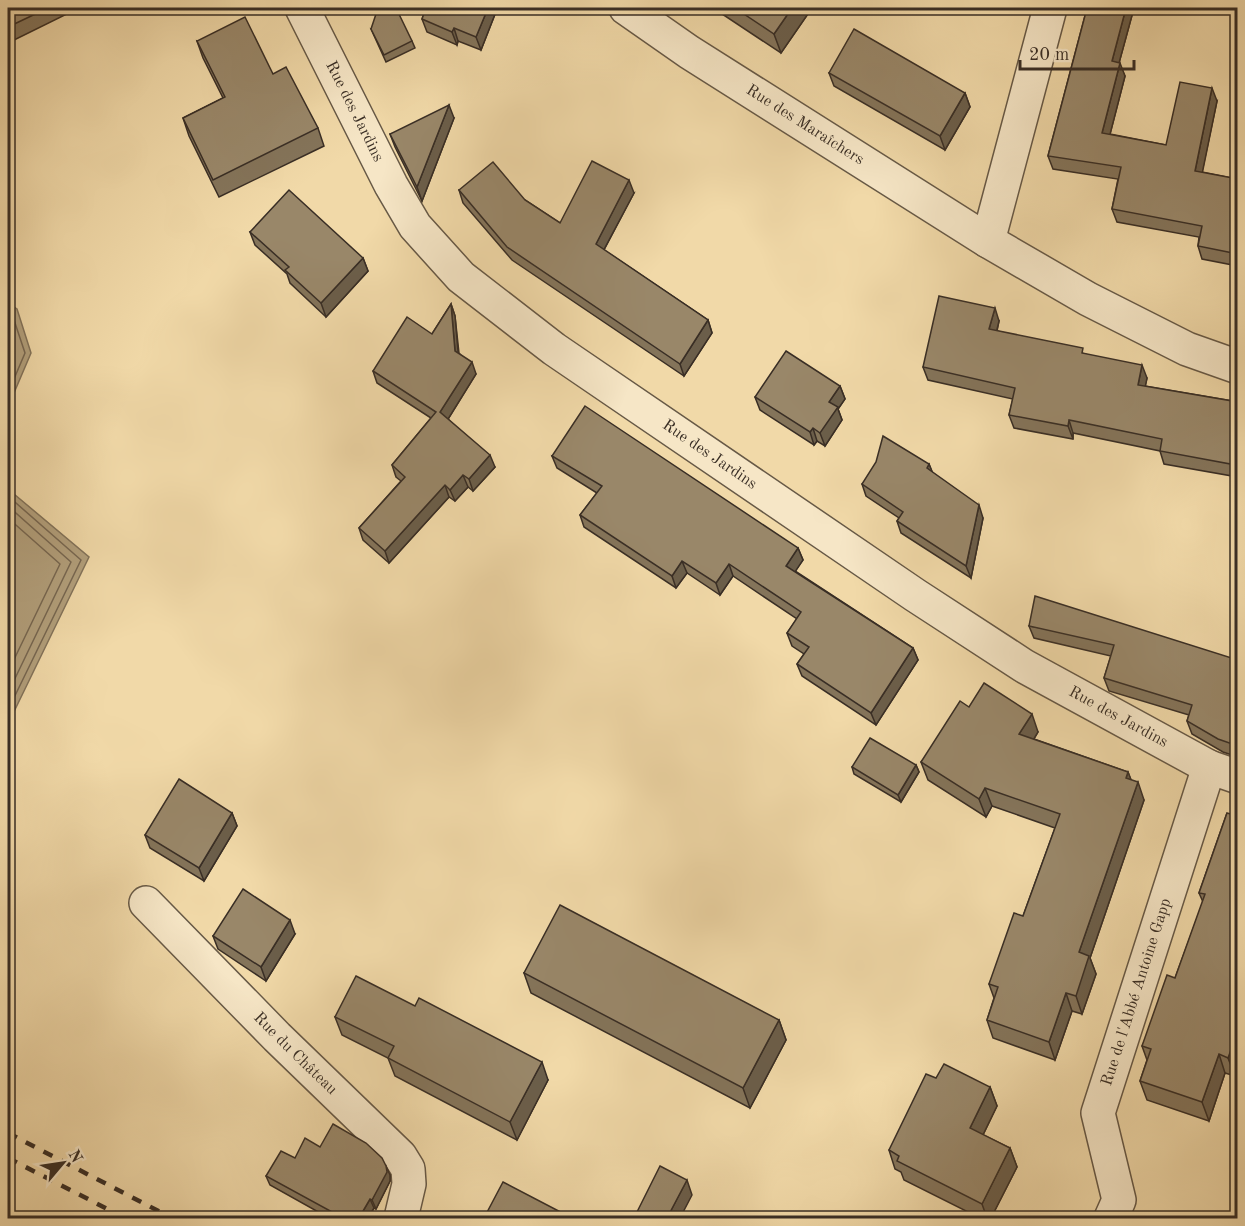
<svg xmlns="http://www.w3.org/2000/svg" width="1245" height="1226" font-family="'Old Standard TT',serif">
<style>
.water{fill:#b29f7b;stroke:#827259;stroke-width:1.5}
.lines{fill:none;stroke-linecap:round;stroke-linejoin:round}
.shore{stroke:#766650;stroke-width:1.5}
.minor-casing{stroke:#675946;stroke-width:36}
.minor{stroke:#f6e6c6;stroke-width:33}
.rail{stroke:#392e25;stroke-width:4.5;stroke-dasharray:10 10;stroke-linecap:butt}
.wall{fill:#84745a;stroke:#392e25;stroke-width:1.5}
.shaded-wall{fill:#6b5e4a;stroke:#392e25;stroke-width:1.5}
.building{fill:#998769;stroke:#392e25;stroke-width:1.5}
.labels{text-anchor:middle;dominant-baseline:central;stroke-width:4.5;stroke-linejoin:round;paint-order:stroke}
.street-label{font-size:16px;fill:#392e25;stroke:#f6e6c6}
</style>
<rect width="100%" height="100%" fill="#f1d9a8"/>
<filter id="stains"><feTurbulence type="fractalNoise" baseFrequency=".00333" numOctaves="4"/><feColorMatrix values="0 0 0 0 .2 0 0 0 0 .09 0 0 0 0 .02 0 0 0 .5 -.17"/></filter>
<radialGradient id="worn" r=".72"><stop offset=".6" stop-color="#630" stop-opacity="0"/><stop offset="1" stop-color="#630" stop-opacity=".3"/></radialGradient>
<!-- water -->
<g class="water">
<polygon points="8,303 17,309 31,353 8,407"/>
<polygon points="8,489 89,557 8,724"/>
</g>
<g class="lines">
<!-- shore -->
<g class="shore">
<polyline points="8,310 12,314 25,353 8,393"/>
<polyline points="8,496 81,560 8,710"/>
<polyline points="8,506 71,562 8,693"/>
<polyline points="8,518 60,564 8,672"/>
</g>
<defs>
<g id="minor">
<path id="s1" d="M302 8 391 185 415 226 461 277 554 349 915 595 1024 666 1209 767 1238 777"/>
<path id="s2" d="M626 8 689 52 988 241 1088 299 1187 349 1238 367"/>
<polyline points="988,241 1050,8"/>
<path id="s3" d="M146 903 277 1037 400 1156 408 1169 409 1184 401 1218"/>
<path id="s4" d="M1111 1218 1119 1200 1098 1113 1209 767"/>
</g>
</defs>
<!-- minor casing -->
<use href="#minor" class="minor-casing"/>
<!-- minor -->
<use href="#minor" class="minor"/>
<!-- rail -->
<g class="rail">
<polyline points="8,1133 172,1218"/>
<polyline points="8,1158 125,1218"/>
</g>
</g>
<!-- wall -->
<g class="wall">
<polygon points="8,8 69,8 71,12 8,43"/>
<polygon points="426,8 497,8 497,9 481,50 458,41 457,45 427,32 422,19"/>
<polygon points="713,8 812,8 781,53"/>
<polygon points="1087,8 1134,8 1119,63 1125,76 1110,134 1166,145 1217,101 1202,172 1238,179 1238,266 1202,259 1198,246 1199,237 1117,222 1112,209 1118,179 1053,169 1048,156"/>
<polygon points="371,29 412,41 415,48 386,62"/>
<polygon points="197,41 273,74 318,128 324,146 219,197 189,136 183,118 223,98 203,58"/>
<polygon points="829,73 965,93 970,107 945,150 834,86"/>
<polygon points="454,118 422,201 395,147 390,134"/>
<polygon points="459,190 525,200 560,223 634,193 604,250 708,320 712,333 684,376 512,260 463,203"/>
<polygon points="250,232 363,258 368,271 326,317 290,283 287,274 255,245"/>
<polygon points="451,304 455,316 459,353 476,374 448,419 495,467 473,491 468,487 455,501 449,497 389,563 363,540 359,528 401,481 396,477 392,465 431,418 377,383 373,371 432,334"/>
<polygon points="999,321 997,331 1085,354 1147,378 1145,386 1238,402 1238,477 1164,464 1160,451 1073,433 1073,439 1014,428 1009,415 1013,399 928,380 923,367"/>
<polygon points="840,386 845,399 838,409 842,420 825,446 817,441 814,445 760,410 755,397"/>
<polygon points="552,456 798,548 803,560 795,571 913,648 918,660 876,725 802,676 797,664 804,654 792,646 787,633 797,619 733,576 720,595 687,573 676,588 584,527 580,515 597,493 557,468"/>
<polygon points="929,464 932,472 983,518 971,578 901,533 897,521 899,518 866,496 862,484"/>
<polygon points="1029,626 1238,660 1238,757 1223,752 1192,734 1187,721 1189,715 1109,691 1104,678 1111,656 1034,638"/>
<polygon points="969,707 1038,732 1034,739 1128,772 1131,780 1144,800 1090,958 1096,974 1082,1014 1072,1011 1055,1060 993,1038 987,1020 994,998 989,984 1023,916 1055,828 992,806 986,817 928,780 921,762"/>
<polygon points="916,765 919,772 901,802 854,774 852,767"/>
<polygon points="232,813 237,826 204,881 150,848 145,835"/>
<polygon points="1227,813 1235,1076 1225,1073 1209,1121 1147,1100 1140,1081 1147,1060 1142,1046 1175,978 1203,902 1199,893"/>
<polygon points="295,934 266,981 218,949 213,936"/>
<polygon points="524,973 779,1020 786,1040 750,1108 531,993"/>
<polygon points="335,1017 548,1080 517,1140 395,1076 388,1058 342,1035"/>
<polygon points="990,1087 997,1106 983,1135 1010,1148 1017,1167 991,1218 980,1218 904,1180 901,1172 895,1169 889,1150"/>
<polygon points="320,1147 390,1175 390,1181 376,1209 374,1208 368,1218 329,1218 270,1185 266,1176 295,1158"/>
</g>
<!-- shaded-wall -->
<g class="shaded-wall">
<polygon points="488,8 497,8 497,9 481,50 476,37"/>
<polygon points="792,8 812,8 781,53 774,34"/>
<polygon points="1126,8 1134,8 1116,74 1112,61"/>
<polygon points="454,28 458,41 457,45 452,32"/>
<polygon points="1120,63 1125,76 1107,146 1102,133"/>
<polygon points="1212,88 1217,101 1200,184 1195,171"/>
<polygon points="965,93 970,107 945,150 940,136"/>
<polygon points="449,105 454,118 422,201 417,187"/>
<polygon points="629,180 634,193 600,257 596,244"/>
<polygon points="363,258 368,271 326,317 321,303"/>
<polygon points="451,304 455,316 459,363 455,351"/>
<polygon points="995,308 999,321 994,342 989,329"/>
<polygon points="708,320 712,333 684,376 680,364"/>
<polygon points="472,362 476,374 445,424 440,412"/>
<polygon points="1142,365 1147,378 1143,398 1138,385"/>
<polygon points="840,386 845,399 838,409 842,420 825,446 820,433 829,402"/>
<polygon points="1069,420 1073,433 1073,439 1068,426"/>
<polygon points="813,428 817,441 814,445 810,432"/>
<polygon points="1238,453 1238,470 1236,465"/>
<polygon points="490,455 495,467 473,491 469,479"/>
<polygon points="929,464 934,476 927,468"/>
<polygon points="463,475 468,487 455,501 450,490"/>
<polygon points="445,485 449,497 389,563 385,551"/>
<polygon points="979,505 983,518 971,578 966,566"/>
<polygon points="798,548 803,560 791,578 786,566"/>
<polygon points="682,561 687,573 676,588 672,576"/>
<polygon points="729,564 733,576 720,595 716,583"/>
<polygon points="913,648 918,660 876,725 871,713"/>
<polygon points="1032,714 1038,732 1026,752 1019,734"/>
<polygon points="916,765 919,772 901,802 898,795"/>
<polygon points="1128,772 1135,790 1126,778"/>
<polygon points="1138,782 1144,800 1090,958 1096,974 1082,1014 1076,996 1079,952"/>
<polygon points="985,788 992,806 986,817 979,799"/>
<polygon points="232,813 237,826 204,881 199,868"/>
<polygon points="290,920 295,934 266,981 261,967"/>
<polygon points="1066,993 1072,1011 1055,1060 1049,1042"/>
<polygon points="1238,999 1238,1028 1232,1014"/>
<polygon points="779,1020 786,1040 750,1108 743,1088"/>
<polygon points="1238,1031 1238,1070 1235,1076 1228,1058"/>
<polygon points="1219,1054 1225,1073 1209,1121 1202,1102"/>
<polygon points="542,1062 548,1080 517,1140 510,1122"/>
<polygon points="990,1087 997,1106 977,1147 970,1128"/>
<polygon points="1010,1148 1017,1167 991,1218 987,1218 982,1204"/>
<polygon points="386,1166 390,1175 390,1181 376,1209 372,1200"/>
<polygon points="687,1180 692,1195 680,1218 667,1218"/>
<polygon points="370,1199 374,1208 368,1218 359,1218"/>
</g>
<!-- building -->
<g class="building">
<polygon points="8,8 48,8 8,27"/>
<polygon points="378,8 396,8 412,41 384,55 371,29"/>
<polygon points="426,8 488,8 476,37 454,28 452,32 422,19"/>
<polygon points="735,8 792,8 774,34"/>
<polygon points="1087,8 1126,8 1112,61 1120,63 1102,133 1166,145 1180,82 1212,88 1195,171 1238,179 1238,254 1198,246 1202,226 1112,209 1121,167 1048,156"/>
<polygon points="245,17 273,74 286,67 318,128 213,180 183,118 225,97 197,41"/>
<polygon points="854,29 965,93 940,136 829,73"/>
<polygon points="449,105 417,187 390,134"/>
<polygon points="592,161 629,180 596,244 708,320 680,364 507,247 459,190 493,162 525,200 560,223"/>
<polygon points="289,190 363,258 321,303 285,270 289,267 250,232"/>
<polygon points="939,296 995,308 989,329 1083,348 1082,353 1142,365 1138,385 1238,402 1238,453 1236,465 1160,451 1162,439 1069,420 1068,426 1009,415 1015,388 923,367"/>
<polygon points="451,304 455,351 472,362 440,412 490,455 469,479 463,475 450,490 445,485 385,551 359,528 405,477 392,465 436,412 373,371 407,317 432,334"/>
<polygon points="786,351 840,386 829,402 838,407 820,433 813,428 810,432 755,397"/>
<polygon points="585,406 798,548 786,566 913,648 871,713 797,664 809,647 787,633 801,612 729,564 716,583 682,561 672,576 580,515 602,486 552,456"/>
<polygon points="883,436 929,464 927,468 979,505 966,566 897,521 903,512 862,484 876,462"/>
<polygon points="1035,596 1238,660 1238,746 1218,739 1187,721 1192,705 1104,678 1114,645 1029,626"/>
<polygon points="984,683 1032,714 1019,734 1128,772 1126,778 1138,782 1079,952 1089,956 1076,996 1066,993 1049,1042 987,1020 998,987 989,984 1014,913 1023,916 1060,814 985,788 979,799 921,762 960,701 969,707"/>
<polygon points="870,738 916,765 898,795 852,767"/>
<polygon points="179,779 232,813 199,868 145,835"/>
<polygon points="1227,813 1238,816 1238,999 1232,1014 1238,1016 1238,1031 1228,1058 1219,1054 1202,1102 1140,1081 1151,1049 1142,1046 1167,975 1175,978 1205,894 1199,893"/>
<polygon points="243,889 290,920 261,967 213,936"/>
<polygon points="560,905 779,1020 743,1088 524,973"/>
<polygon points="356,976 415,1006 419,998 542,1062 510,1122 388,1058 394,1046 335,1017"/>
<polygon points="944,1064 990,1087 970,1128 1010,1148 982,1204 897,1161 899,1156 889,1150 926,1074 936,1078"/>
<polygon points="333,1124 366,1143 382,1158 386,1166 387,1172 372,1200 370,1199 359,1218 343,1218 266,1176 281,1151 295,1158 305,1138 320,1147"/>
<polygon points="660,1166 687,1180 667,1218 634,1218"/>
<polygon points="503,1182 572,1218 484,1218"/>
</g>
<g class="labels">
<!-- street labels -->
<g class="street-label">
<text stroke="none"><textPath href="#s1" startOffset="116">Rue des Jardins</textPath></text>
<text stroke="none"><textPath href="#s2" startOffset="214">Rue des Maraîchers</textPath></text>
<text stroke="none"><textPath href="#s1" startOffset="620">Rue des Jardins</textPath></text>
<text stroke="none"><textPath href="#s1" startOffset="1106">Rue des Jardins</textPath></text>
<text stroke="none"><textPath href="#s4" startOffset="236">Rue de l'Abbé Antoine Gapp</textPath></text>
<text stroke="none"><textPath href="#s3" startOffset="212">Rue du Château</textPath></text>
</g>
</g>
<!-- margin -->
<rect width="1245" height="1226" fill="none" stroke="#f1d9a8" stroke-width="30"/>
<rect x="9" y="9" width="1227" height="1208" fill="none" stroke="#392e25" stroke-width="3"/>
<rect x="15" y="15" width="1215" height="1196" fill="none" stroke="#392e25" stroke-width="1.5"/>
<!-- north arrow -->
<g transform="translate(63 1163) rotate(61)" stroke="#f6e6c6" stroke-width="4.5" paint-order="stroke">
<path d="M0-4.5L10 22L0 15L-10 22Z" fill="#392e25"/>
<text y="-9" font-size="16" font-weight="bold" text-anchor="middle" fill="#392e25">N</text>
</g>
<!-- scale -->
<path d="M1020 60v9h114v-9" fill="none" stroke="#392e25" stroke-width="3"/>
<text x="1029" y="60" font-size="18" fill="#392e25" stroke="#f6e6c6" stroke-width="4.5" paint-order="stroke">20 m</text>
<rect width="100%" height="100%" filter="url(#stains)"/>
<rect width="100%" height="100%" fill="url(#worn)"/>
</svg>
